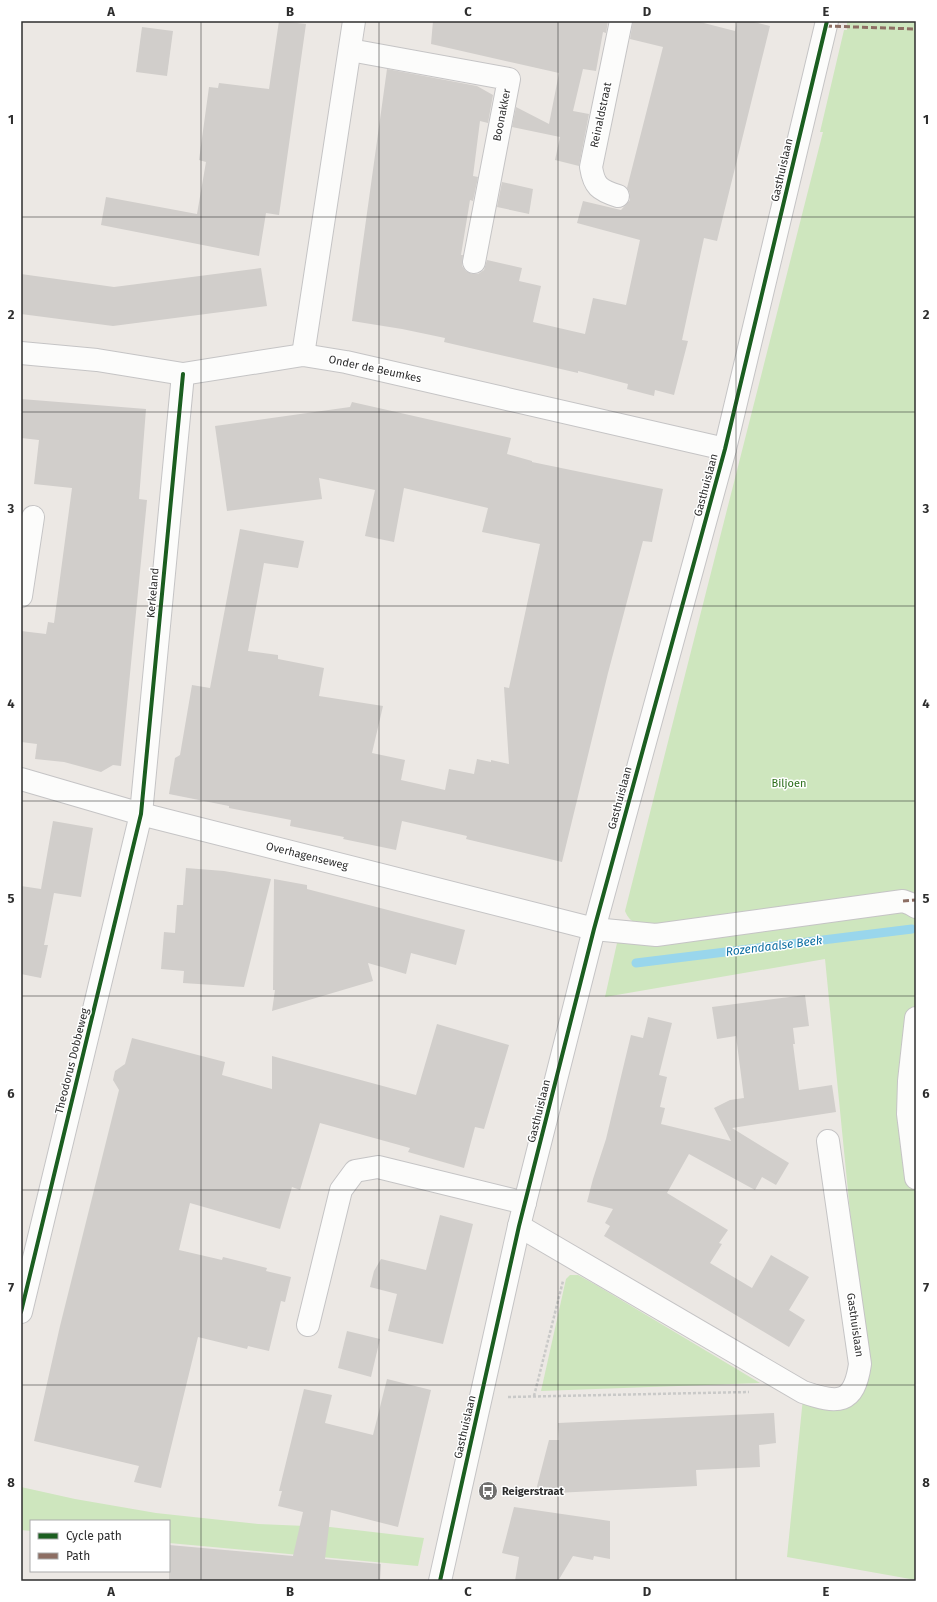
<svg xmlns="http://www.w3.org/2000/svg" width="937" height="1602" font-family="'Fira Sans',sans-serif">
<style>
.green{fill:#cee6be}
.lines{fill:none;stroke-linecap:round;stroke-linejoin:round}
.stream{stroke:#99d6ec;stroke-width:9}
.building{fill:#d1cecb}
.minor-casing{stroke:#c5c4c5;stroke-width:24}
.path{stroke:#c9c9c8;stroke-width:2.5;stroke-dasharray:3 2;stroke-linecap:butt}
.minor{stroke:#fcfcfb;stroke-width:22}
.quiet{stroke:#8d6e63;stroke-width:3;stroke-dasharray:6 3;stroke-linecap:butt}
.cycleway-casing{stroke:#fff;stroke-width:6}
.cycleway{stroke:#1b5e20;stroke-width:4}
.grid{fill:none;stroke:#2e2e2e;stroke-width:1;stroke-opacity:0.55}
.labels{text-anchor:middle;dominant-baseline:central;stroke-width:3;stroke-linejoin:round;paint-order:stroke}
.street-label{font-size:11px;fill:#2e2e2e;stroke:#fff}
.park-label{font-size:11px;fill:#2c6e1b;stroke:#fff}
.poi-label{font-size:11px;font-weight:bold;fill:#2e2e2e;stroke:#fff;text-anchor:start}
.water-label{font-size:12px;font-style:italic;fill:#0d6fa3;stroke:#fff}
.neatline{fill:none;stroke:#2e2e2e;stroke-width:1.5}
.grid-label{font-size:13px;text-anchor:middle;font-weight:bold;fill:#2e2e2e}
</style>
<rect width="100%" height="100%" fill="#ece8e4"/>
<!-- green -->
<g class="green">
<path d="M845 21H916V1580L787 1557 803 1398 825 1407 865 1363 825 959 605 997 617 943 654 930C641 926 630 924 625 911L823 132H820L844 30H847V22Z"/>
<polygon points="570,1275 578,1275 596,1285 760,1383 541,1391 566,1279"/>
<polygon points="21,1487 75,1499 156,1513 258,1524 330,1527 424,1538 418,1566 169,1543 169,1521 31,1521 31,1531 21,1530"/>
</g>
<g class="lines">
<!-- stream -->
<polyline class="stream" points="636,963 912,929"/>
</g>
<!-- building -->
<g class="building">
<polygon points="279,21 306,24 279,215 266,213 259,256 101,225 106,197 197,214 206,162 199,160 209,87 218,88 219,83 269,89"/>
<polygon points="433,21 608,21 606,33 603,32 596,71 583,69 573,111 589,114 579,166 555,160 560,137 512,127 516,107 549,124 559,73 431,44"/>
<polygon points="633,21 696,21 735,31 737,21 750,21 770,26 717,241 704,238 682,340 688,341 674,395 655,390 654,396 627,389 628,384 578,371 578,373 444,342 445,338 402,329 352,321 387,69 477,86 493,95 488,123 480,121 473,176 478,177 473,201 470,200 461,255 463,255 462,266 466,271 472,274 478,274 484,270 487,260 522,268 519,281 541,286 533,322 585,334 593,298 626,305 640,240 577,223 583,201 621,210 630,200 630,193 627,188 663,47 630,39"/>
<polygon points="142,27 173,31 167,76 136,72"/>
<polygon points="502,182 533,189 529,214 497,207"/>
<polygon points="261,268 267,306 113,326 21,314 21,274 114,287"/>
<polygon points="21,399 146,409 139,499 147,500 121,766 113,765 101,772 64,762 35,759 37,744 21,742 21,631 46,634 48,622 54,623 72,488 34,484 39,440 21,438"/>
<polygon points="352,402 511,438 507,454 532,461 532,462 663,489 652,542 643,541 608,673 562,862 466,839 467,836 402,821 396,850 343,839 344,837 290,826 291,820 229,808 229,806 169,794 175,758 180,755 192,685 210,688 240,529 304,541 298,568 264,563 248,651 278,655 278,659 324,668 319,696 383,706 372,753 405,760 401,780 445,790 449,769 474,774 477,759 491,762 491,760 509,764 504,687 509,688 540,544 482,532 488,508 404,488 394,542 365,536 375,490 319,478 322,499 227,511 215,426 350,407"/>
<polygon points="53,821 93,828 81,897 54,893 44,945 48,945 41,978 21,974 21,886 41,889"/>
<polygon points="186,868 224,871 271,879 244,987 183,983 184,971 161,969 164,932 175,933 177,905 183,905"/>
<polygon points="274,879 307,885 307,889 465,930 456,965 411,953 406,974 368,963 373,981 272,1011 275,990 273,990"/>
<polygon points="805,995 809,1026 793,1028 795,1044 793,1044 799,1090 832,1085 836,1112 732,1128 789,1163 776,1185 762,1177 755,1190 689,1154 667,1193 728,1230 719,1243 722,1244 710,1263 752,1288 771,1255 809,1277 789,1310 805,1320 789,1347 604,1236 610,1226 605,1223 613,1209 587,1202 593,1179 606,1139 631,1035 643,1038 648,1017 672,1023 659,1075 667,1077 660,1107 665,1108 661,1124 731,1141 714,1108 730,1100 744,1098 736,1036 717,1039 712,1007"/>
<polygon points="437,1024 509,1045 484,1129 475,1127 464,1168 408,1152 410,1148 320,1123 300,1190 292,1187 280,1229 190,1203 179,1250 222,1260 223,1257 267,1268 266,1271 291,1277 285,1302 281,1301 269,1351 248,1346 247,1349 198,1337 161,1488 134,1482 139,1466 34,1441 60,1326 119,1090 113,1080 115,1071 125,1064 132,1038 225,1062 222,1075 272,1089 272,1056 416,1095"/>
<polygon points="440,1215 473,1224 443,1344 388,1331 397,1294 370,1287 374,1271 381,1259 426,1270"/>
<polygon points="347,1331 380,1339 371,1377 338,1368"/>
<polygon points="387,1379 431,1390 398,1527 331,1510 325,1559 381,1564 380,1581 169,1581 169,1545 293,1556 303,1512 278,1506 282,1491 279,1491 304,1389 332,1395 325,1423 373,1435"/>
<polygon points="774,1413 776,1443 759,1445 760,1467 696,1470 697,1486 535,1494 549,1440 559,1440 558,1423"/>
<polygon points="514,1507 610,1521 610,1559 594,1556 593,1560 573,1556 558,1581 515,1581 519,1557 502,1553"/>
</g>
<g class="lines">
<defs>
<g id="minor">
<polyline points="350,50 509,79 474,262"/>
<path d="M618 196C599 190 594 186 591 167L621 21"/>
<polyline points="21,353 97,360 183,374 303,355 346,362 725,449"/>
<polyline points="303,355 354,21"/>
<polyline points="21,596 33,517"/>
<polyline points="21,779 141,814 594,929 656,935 903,901 911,904 916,907"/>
<polyline points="916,1018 909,1081 908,1114 916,1178"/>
<path d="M519 1226 803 1392C838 1404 854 1405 860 1364L828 1141"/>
<polyline points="21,1312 141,814 183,374"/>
<polyline points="308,1325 341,1190 355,1171 378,1167 525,1203"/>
<polyline points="440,1581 519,1226 594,929 725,449 827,21"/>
</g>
</defs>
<!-- minor casing -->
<use href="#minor" class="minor-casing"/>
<!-- path -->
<g class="path">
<polyline points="534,1396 563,1281"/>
<polyline points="508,1397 749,1392"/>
</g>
<!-- minor -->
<use href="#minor" class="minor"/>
<!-- quiet -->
<g class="quiet">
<polyline points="826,26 916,29"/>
<polyline points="903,901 916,900"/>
</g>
<defs>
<g id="cycleway">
<polyline points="21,1312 141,814 183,374"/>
<polyline points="440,1581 519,1226 594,929 725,449 827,21"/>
</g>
</defs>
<!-- cycleway casing -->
<use href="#cycleway" class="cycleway-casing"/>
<!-- cycleway -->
<use href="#cycleway" class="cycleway"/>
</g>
<!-- grid -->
<path class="grid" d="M201 21V1581M379 21V1581M558 21V1581M736 21V1581M21 217H916M21 412H916M21 606H916M21 801H916M21 996H916M21 1190H916M21 1385H916"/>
<!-- icons -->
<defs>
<symbol id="bus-disc" viewBox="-11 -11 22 22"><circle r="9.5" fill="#706f6e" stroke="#fff"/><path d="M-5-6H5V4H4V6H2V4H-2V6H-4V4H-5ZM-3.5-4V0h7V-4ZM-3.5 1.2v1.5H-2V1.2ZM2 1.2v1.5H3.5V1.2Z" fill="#fff"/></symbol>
</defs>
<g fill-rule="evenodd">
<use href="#bus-disc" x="477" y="1480" width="22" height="22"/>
</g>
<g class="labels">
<!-- street labels -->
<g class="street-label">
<text transform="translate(502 115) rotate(-79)">Boonakker</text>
<text transform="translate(601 115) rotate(-78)">Reinaldstraat</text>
<text transform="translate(782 170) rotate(-77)">Gasthuislaan</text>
<text transform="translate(375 369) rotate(12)">Onder de Beumkes</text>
<text transform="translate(706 485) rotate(-75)">Gasthuislaan</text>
<text transform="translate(153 593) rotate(-85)">Kerkeland</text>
<text transform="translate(620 798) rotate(-75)">Gasthuislaan</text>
<text transform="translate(307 856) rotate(14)">Overhagenseweg</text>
<text transform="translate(72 1061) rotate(-76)">Theodorus Dobbeweg</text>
<text transform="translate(539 1111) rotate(-76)">Gasthuislaan</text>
<text transform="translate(855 1325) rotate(82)">Gasthuislaan</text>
<text transform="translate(465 1427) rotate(-77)">Gasthuislaan</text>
</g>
<!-- park labels -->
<g class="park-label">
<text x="789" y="783">Biljoen</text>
</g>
<!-- poi labels -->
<g class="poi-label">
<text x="502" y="1491">Reigerstraat</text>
</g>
<!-- water labels -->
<g class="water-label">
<text transform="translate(774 946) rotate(-7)">Rozendaalse Beek</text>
</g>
</g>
<!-- border -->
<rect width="937" height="1602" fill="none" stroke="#ffffff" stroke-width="44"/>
<!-- legend -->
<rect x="30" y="1520" width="140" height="52" fill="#ffffff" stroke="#ababab"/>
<rect x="38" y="1533" width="20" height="6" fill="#1b5e20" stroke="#ababab"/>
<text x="66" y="1540" font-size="12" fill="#2e2e2e">Cycle path</text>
<rect x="38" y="1553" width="20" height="6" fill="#8d6e63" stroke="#ababab"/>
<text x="66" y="1560" font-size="12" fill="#2e2e2e">Path</text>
<rect x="22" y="22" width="893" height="1558" class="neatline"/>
<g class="grid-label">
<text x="111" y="16">A</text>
<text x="290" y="16">B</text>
<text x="468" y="16">C</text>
<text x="647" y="16">D</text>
<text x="826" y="16">E</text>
<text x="11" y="124">1</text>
<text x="926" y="124">1</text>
<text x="11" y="319">2</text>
<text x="926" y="319">2</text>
<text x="11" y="513">3</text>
<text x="926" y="513">3</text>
<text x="11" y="708">4</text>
<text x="926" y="708">4</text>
<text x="11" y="903">5</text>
<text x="926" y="903">5</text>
<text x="11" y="1098">6</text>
<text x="926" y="1098">6</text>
<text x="11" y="1292">7</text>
<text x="926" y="1292">7</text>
<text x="11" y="1487">8</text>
<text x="926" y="1487">8</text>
<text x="111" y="1596">A</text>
<text x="290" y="1596">B</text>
<text x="468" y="1596">C</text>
<text x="647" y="1596">D</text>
<text x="826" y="1596">E</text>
</g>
</svg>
